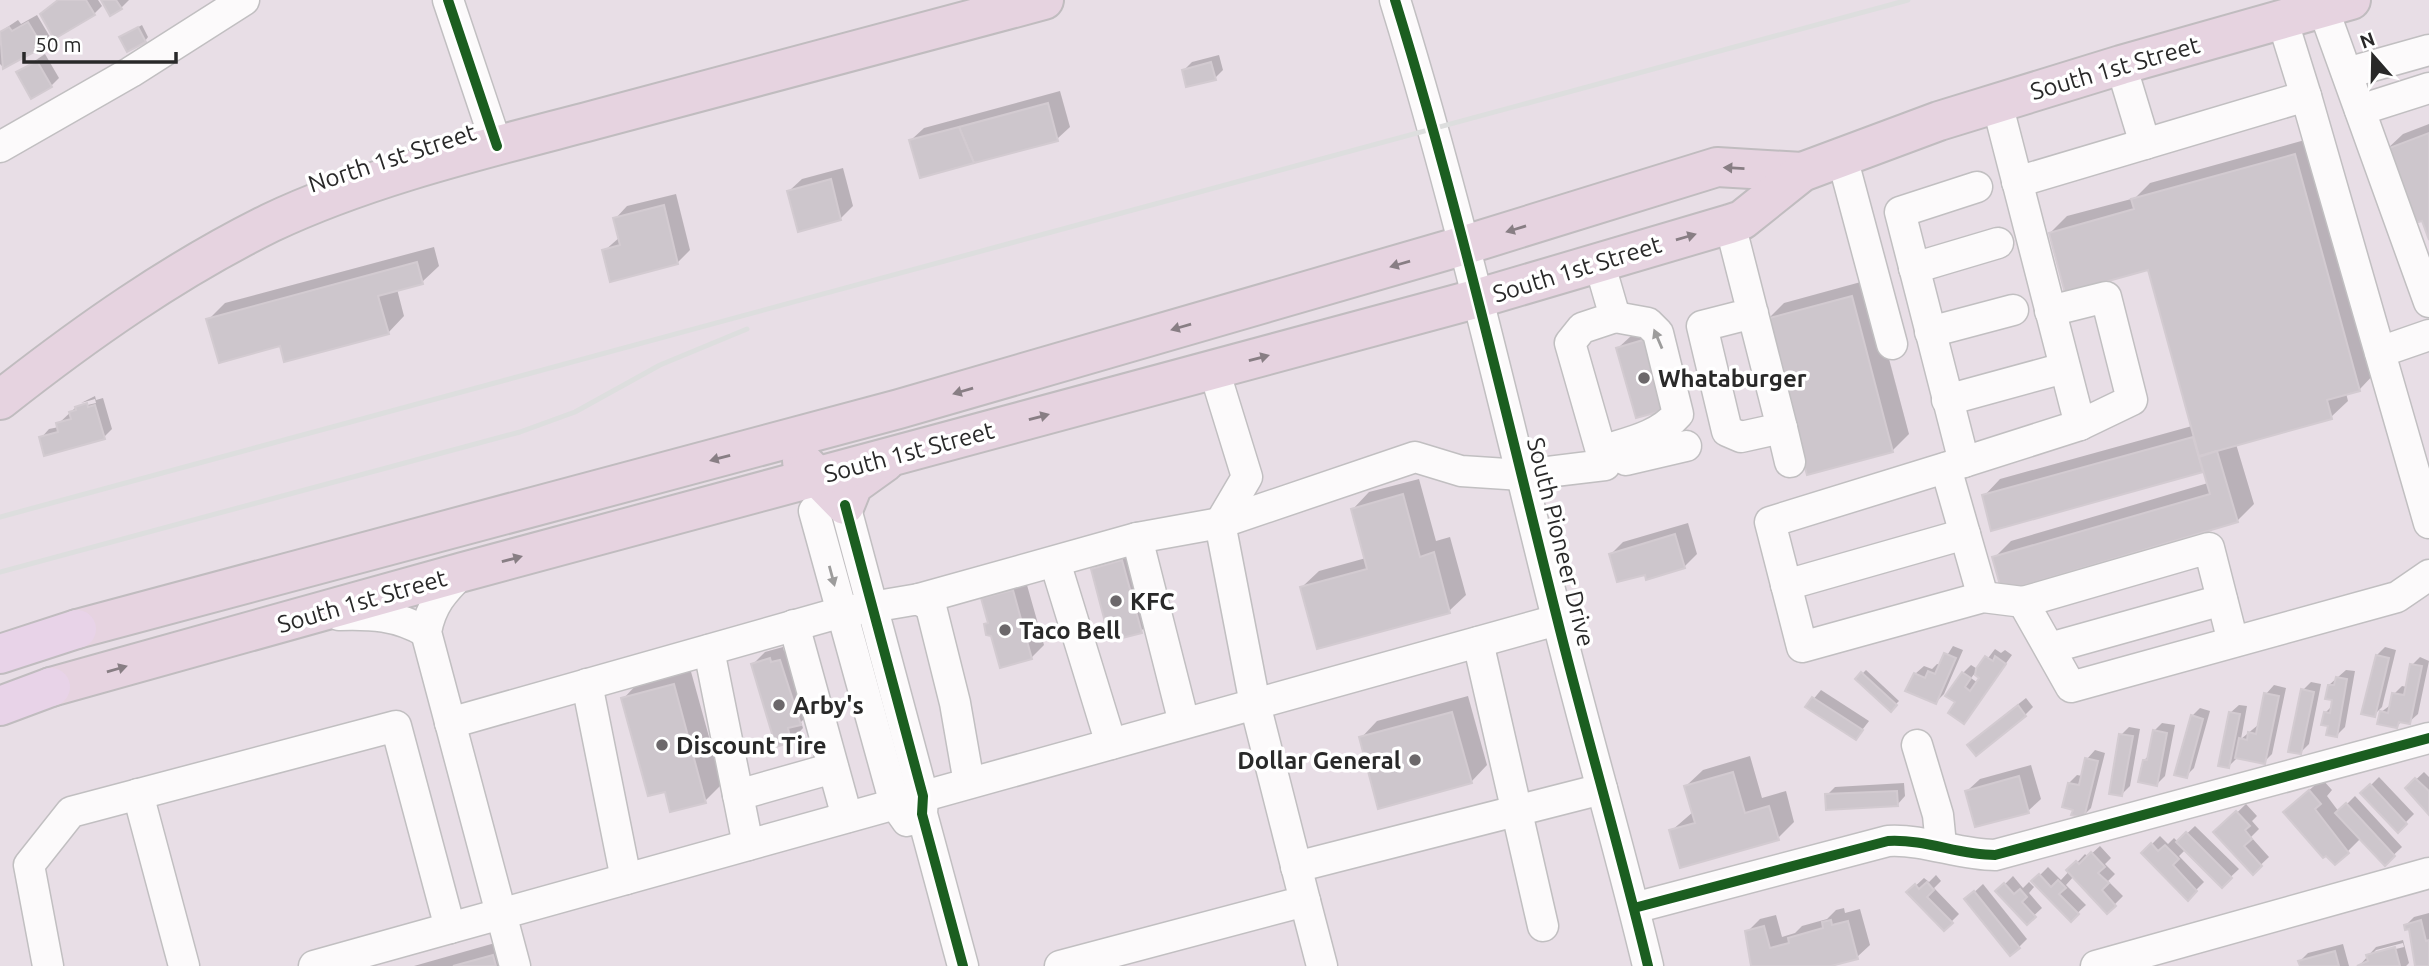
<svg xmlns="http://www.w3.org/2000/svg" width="2429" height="966" font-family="Ubuntu,sans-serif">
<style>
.shadow{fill:#0003;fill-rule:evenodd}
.building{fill:#cdc6cc;stroke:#d3cbd1;stroke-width:2}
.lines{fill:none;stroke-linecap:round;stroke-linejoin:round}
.minor-casing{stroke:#c1bfc1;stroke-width:33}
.major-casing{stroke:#c0bcbf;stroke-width:42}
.highway-casing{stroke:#c0bcbf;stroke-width:42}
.minor{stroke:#fcfafb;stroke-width:30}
.major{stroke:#e6d3e0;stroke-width:38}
.highway{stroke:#e8d3e8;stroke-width:38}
.rail{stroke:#dddede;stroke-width:5}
.cycleway-casing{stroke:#fff;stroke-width:15}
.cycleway{stroke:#1b5e20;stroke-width:10}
.oneway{fill:#887e84}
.oneway2{fill:#9d9c9c}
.poi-dot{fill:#6c686b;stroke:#fff;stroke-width:2.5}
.labels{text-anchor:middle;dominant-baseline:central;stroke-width:7;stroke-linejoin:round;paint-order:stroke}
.street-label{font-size:24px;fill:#292929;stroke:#fff}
.poi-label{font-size:24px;font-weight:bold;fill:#292929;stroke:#fff;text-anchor:start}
</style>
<rect width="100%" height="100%" fill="#e8dee6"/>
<!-- shadow -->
<g class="shadow">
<polygon points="59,0 98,0 102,6 94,14"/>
<polygon points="103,0 129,0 121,8"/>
<polygon points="37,15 50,37 3,67 0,64 0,32 18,20 21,24"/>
<polygon points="142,25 148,37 145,41 121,37"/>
<polygon points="45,54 59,78 51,86 18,72"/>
<polygon points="1219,55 1223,70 1215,78 1184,70 1192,62"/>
<polygon points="1060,91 1070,127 1057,139 911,140 924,128"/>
<polygon points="2429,124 2429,235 2386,150 2403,134"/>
<polygon points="2312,138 2376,372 2360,389 2346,393 2348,401 2331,417 2236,444 2254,504 2237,521 1994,558 2011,541 2208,483 2204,470 1993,529 1984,496 2000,479 2192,426 2149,268 2050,233 2067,216 2135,198 2150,183"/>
<polygon points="843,168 853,206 840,219 789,191 802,179"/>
<polygon points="676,194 690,250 677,263 604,251 620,237 615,219 627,206"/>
<polygon points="434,247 439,266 422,282 397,289 404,316 388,333 281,344 208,320 225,303"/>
<polygon points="1868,280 1909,434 1892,451 1768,319 1784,303"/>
<polygon points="1665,326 1672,406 1618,348 1631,336"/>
<polygon points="95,396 96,400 103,398 112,429 104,437 41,438 49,429 59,427 58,424 75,408 96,403 95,399 81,403"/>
<polygon points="1419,479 1436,541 1450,537 1466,595 1449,611 1302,587 1319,571 1366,558 1353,509 1369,492"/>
<polygon points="1688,523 1697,554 1684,567 1646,572 1611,554 1623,542"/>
<polygon points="1134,549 1153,619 1141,631 1092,569 1105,557"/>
<polygon points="1025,578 1044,645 1031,658 993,634 986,624 989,621 983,599 996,586"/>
<polygon points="1953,646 1963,650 1944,694 1936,702 1915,674 1924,666 1932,669 1937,664 1941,665"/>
<polygon points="783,647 784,651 792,648 812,711 801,722 803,728 791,741 753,664 765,652"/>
<polygon points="2385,647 2396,650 2382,707 2374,715 2377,655"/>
<path d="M1995 649 2001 653 2005 650 2012 655 1963 722 1957 702 1963 673 1971 665 1979 670ZM1975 673 1982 678 1978 683 1971 678Z"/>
<polygon points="2420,657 2429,661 2418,714 2409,722 2402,721 2397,726 2381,712 2392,704 2394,694 2402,686 2407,687 2412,665"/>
<polygon points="690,668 722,784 705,801 666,790 623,699 639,682"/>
<polygon points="1866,670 1899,701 1891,709 1858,678"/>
<polygon points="2346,670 2355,671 2345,727 2337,735 2325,713 2333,705 2329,685"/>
<polygon points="2311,682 2321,684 2309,744 2300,753 2303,690"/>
<polygon points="2274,685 2286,688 2272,754 2264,762 2237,758 2229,766 2230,713 2239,705 2247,706 2241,739 2258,725 2266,694"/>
<polygon points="1821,690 1869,721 1856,738 1807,707"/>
<polygon points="1468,696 1487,765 1471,782 1361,738 1377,721"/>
<polygon points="2026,698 2033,707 2025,715 1977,737"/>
<polygon points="2200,708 2210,711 2194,768 2186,776 2192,716"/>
<polygon points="2162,723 2175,725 2165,776 2157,784 2144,760 2150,755 2154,731"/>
<polygon points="2129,727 2140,729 2130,786 2122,794 2121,735"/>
<polygon points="2095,750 2105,753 2091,808 2083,816 2075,808 2069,783 2077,775 2082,776 2087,759"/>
<polygon points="1750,756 1762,798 1786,791 1794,822 1778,838 1671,831 1693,812 1686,786 1703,770"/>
<polygon points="2031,765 2041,799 2028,811 1967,791 1980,779"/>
<polygon points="2424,772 2429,777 2429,812 2407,788"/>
<polygon points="2379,777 2414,814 2398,830 2363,793"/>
<polygon points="2322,779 2332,790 2327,796 2339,812 2355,796 2402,847 2385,863 2361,838 2347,852 2298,800"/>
<polygon points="1904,783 1905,796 1897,805 1827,795 1835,787"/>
<polygon points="2246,804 2257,816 2252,821 2259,829 2251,837 2269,857 2253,872 2216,833"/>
<polygon points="2195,826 2239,869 2222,885 2186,849 2179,856 2204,882 2188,898 2143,853 2160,836 2168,844 2174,838 2178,842"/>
<polygon points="2100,846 2111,858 2105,864 2115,874 2108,881 2123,896 2108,911 2074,876 2066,885 2086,905 2071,919 2034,881 2048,867 2061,880 2085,854 2088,857"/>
<polygon points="1936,875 1941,881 1934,888 1959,914 1944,929 1909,892 1924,878 1929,882"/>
<polygon points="2013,876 2023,888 2029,882 2034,887 2029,893 2042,908 2027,922 1998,891"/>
<polygon points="1983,884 2027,939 2019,947 1967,899"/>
<polygon points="1844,908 1845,913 1860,909 1870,945 1857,957 1824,966 1754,966 1747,932 1760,919 1776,915 1782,937 1795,933 1802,926 1827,919 1836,910"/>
<polygon points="2429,913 2429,966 2417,966 2410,927 2406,925 2414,917"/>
<polygon points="509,939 516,966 414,966"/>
<path d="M2403 940 2409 963 2406 966H2359L2376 947ZM2403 943 2404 947 2371 955 2376 950Z"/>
<polygon points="2343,944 2349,966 2302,966 2300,961 2308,953"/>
</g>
<!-- building -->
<g class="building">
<polygon points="58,0 86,0 95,15 54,39 40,14"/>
<polygon points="101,0 116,0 122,9 110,16"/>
<polygon points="28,22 43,47 3,69 0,32 9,27 12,31"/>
<polygon points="138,27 146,42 127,52 119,37"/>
<polygon points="37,61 52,87 31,99 16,72"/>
<polygon points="1211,62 1216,80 1186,87 1182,70"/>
<polygon points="1048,103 1058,141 974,163 959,127"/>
<polygon points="959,127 974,163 920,178 909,140"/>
<polygon points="2429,133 2429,240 2422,221 2411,224 2384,150"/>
<polygon points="2295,154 2360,391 2327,400 2332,419 2199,456 2148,270 2065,293 2049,233 2134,209 2131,199"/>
<polygon points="831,179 841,220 798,232 787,191"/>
<polygon points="664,205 678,264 610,282 602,250 620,245 613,218"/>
<polygon points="417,262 423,284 378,296 389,334 284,362 280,346 219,363 206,319"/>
<polygon points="1852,296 1893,452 1807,475 1766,319"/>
<polygon points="1653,337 1673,408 1636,418 1616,348"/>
<polygon points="87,403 88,407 95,405 105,439 44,456 39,437 58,432 56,423 71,419 69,412 76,410 75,407"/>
<polygon points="2193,437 2203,472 1991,531 1982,495"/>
<polygon points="2217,451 2238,522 2002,592 1992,557 2210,494 2199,457"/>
<polygon points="1403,494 1420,557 1434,552 1450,613 1317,649 1300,587 1367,569 1351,509"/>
<polygon points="1675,534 1685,568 1646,580 1645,575 1617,582 1609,554"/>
<polygon points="1122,560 1142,633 1110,641 1091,569"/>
<polygon points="1013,590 1032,659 1000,668 991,636 986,635 984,624 988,623 981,598"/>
<polygon points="1944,653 1956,658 1936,704 1905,691 1914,673 1925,678 1928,671 1935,674"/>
<polygon points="2376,655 2389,658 2375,717 2361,714"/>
<polygon points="1985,656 1993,661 1995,656 2006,664 1964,724 1948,713 1955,702 1945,696 1962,672 1971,678 1965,687 1970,691 1979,678 1975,675 1976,669"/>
<polygon points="770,658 771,662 780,660 801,725 788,728 791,742 776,747 751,664"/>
<polygon points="2410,664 2422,666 2410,724 2399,722 2397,728 2377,724 2380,711 2388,713 2392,693 2404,695"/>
<polygon points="1861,672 1897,705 1891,712 1855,679"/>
<polygon points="2336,677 2347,679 2337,737 2326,735 2328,726 2321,725 2324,712 2330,713 2332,700 2325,699 2328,685 2334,685"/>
<polygon points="674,684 706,803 670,812 665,792 648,796 621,698"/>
<polygon points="2301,689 2314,692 2301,754 2288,752"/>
<polygon points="2264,693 2279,696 2265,764 2235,758 2239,738 2247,740 2248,732 2256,734"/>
<polygon points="1812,697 1863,730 1856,740 1805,707"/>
<polygon points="2018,705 2026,716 1976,756 1967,745"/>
<polygon points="1452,712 1472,783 1378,809 1359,737"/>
<polygon points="2229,712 2240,714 2229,768 2218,766"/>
<polygon points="2191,715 2203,719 2187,778 2174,775"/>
<polygon points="2153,730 2167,733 2157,786 2138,782 2143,760 2147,760"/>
<polygon points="2119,734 2133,736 2122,796 2109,794"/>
<polygon points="2085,758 2098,761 2084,818 2071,815 2073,810 2062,807 2068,783 2079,785"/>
<polygon points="1733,772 1745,813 1769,806 1779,840 1680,868 1669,830 1695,823 1684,786"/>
<polygon points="2019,776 2029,813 1975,827 1965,791"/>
<polygon points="2415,778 2429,791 2429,815 2405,788"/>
<polygon points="2370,784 2407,824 2398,833 2360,793"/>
<polygon points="2309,790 2321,804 2315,809 2349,853 2335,865 2326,856 2323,858 2283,812"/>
<polygon points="1897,791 1898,806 1826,810 1825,794"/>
<polygon points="2346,803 2395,856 2385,866 2335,813"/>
<polygon points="2236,811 2250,826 2245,830 2252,839 2244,846 2262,866 2253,875 2213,832"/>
<polygon points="2186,832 2232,878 2222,888 2176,842"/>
<polygon points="2151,843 2158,851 2165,845 2179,859 2173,865 2197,891 2188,901 2141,853"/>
<polygon points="2091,852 2105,867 2098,873 2109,883 2102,890 2116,906 2107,914 2066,870 2076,861 2079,864"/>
<polygon points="2039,874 2051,887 2058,880 2066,888 2059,894 2079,914 2071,922 2031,881"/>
<polygon points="1927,882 1934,890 1927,897 1953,923 1944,931 1906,892 1915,884 1919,889"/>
<polygon points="2004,883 2014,894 2020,889 2027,897 2022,902 2036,917 2027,925 1995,891"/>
<polygon points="1974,891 2020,948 2010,956 1964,899"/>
<polygon points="1831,920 1832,925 1848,921 1858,959 1831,966 1751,966 1745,931 1764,926 1770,948 1789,943 1788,938 1823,928 1822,922"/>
<polygon points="2421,920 2426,941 2429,940 2429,966 2415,966 2409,929 2405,930 2404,925"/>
<polygon points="2395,947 2400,966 2357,966 2368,961 2366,955"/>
<polygon points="2335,951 2339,966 2300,966 2298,961"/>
<polygon points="493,955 496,966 453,966"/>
</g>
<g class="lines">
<defs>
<g id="minor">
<polyline points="448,0 497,146"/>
<path d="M1395 0C1458 204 1505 411 1557 618 1586 735 1620 849 1648 966"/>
<polyline points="2323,8 2429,302"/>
<polyline points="2121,65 2145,144"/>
<polyline points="2347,73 2429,50"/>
<polyline points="2306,96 2429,523"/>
<polyline points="2360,110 2429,88"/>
<polyline points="0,147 131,72 244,0"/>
<polyline points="1842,157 1892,344"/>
<polyline points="2017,182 2306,96 2282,19"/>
<polyline points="1977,187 1900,212 1964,462 2080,425 1997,103"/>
<polyline points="1730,224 1782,428 1741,437 1727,431 1702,326 1753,313"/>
<polyline points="1914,268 1998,243"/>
<polyline points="2050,311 2106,297 2132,400 2080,425"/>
<polyline points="1930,332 2013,310"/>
<polyline points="2380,352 2429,335"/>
<polyline points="1947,400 2064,368"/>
<polyline points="1782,428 1790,462"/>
<path d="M1601 451C1629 442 1658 437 1678 414L1658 333 1648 323 1615 317"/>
<polyline points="1626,460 1686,446"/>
<polyline points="1964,462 1770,522 1802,647 1983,597 2023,602"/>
<polyline points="1946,468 1983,597"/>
<polyline points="845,505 923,796 922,814 963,966"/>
<polyline points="814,511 895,804 907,821"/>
<polyline points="1137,538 1184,723"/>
<polyline points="1055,562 1111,744"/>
<path d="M463 572C443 591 431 605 426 632L515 966"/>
<polyline points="1786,585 1965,534"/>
<polyline points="919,599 1137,538 1220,523 1415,457 1461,471 1522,475 1605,465 1570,343 1582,328 1615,317 1599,262"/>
<path d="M339 615C371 614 397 615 426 632"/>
<polyline points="794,625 847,817"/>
<polyline points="1478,642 1543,926"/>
<polyline points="2233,642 2209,548 2023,602 2071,687 2397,597 2429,575"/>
<polyline points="2050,648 2222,600"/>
<polyline points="709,650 748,845"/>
<polyline points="587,684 626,879"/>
<polyline points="450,723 842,612 919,599 931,607 955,703 969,783"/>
<polyline points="1917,745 1938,815 1941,845"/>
<polyline points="138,794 184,966"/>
<polyline points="738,795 833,768"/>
<polyline points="1296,867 1602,789"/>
<polyline points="1305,901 1322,966"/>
<path d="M1634 908 1888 841C1926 839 1958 855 1995 855L2429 738"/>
<polyline points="450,928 1557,620"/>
<polyline points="48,966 29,865 71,812 396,726 450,928 314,966"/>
<polyline points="1060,966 1305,901 1255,704 1220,523 1247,477 1214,370"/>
<polyline points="2096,966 2429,873"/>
</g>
<g id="major">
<path d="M0 400C85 333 173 271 270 223 369 176 488 148 594 120 744 80 894 40 1044 0"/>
<polyline points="802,461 845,505 853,485 885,462"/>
<polyline points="77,629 899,409 1465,245 1717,167 1802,172"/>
<polyline points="51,687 463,572 1479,298 1730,224 1742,220 1802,172 1939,121 2121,65 2351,0"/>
</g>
<g id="highway">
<polyline points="0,654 77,629"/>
<polyline points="0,706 51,687"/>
</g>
</defs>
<!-- minor casing -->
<use href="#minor" class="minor-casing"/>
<!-- major casing -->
<use href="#major" class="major-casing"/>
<!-- highway casing -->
<use href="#highway" class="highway-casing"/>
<!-- minor -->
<use href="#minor" class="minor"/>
<!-- major -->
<use href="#major" class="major"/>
<!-- highway -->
<use href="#highway" class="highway"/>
<!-- rail -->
<g class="rail">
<polyline points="0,517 1908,0"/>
<polyline points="0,572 520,432 575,412 660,365 747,329"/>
</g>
<defs>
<g id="cycleway">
<polyline points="448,0 497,146"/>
<path d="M1395 0C1458 204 1505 411 1557 618 1586 735 1620 849 1648 966"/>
<polyline points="845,505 923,796 922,814 963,966"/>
<path d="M1634 908 1888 841C1926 839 1958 855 1995 855L2429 738"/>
</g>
</defs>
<!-- cycleway casing -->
<use href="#cycleway" class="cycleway-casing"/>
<!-- cycleway -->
<use href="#cycleway" class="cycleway"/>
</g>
<!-- one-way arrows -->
<defs><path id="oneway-solid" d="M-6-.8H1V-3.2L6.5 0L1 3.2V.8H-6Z" transform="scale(1.75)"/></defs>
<g class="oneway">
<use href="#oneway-solid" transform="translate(1734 168) rotate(-177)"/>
<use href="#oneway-solid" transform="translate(1516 229) rotate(163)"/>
<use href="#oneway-solid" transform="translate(1686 237) rotate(-16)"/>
<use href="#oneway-solid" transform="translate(1400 264) rotate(164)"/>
<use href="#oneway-solid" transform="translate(1181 327) rotate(164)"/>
<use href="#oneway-solid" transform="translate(1259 358) rotate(-15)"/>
<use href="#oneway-solid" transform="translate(963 391) rotate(164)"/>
<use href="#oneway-solid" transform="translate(1039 417) rotate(-15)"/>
<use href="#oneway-solid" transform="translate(720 458) rotate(165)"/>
<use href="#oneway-solid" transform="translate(512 559) rotate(-15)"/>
<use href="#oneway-solid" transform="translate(117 669) rotate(-16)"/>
</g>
<g class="oneway2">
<use href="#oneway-solid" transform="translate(1658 339) rotate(-113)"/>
<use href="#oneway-solid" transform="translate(832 576) rotate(75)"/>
</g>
<!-- markers -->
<g class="poi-dot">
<circle cx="1644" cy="378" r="7"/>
<circle cx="1116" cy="601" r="7"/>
<circle cx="1005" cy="630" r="7"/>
<circle cx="779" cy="705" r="7"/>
<circle cx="662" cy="745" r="7"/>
<circle cx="1415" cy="760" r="7"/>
</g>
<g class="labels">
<!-- street labels -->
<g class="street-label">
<text transform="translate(2115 68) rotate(-16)">South 1st Street</text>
<text transform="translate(392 158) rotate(-18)">North 1st Street</text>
<text transform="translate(1577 269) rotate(-17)">South 1st Street</text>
<text transform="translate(909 452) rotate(-15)">South 1st Street</text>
<text transform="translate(1561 542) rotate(76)">South Pioneer Drive</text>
<text transform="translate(362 601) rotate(-16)">South 1st Street</text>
</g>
<!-- poi labels -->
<g class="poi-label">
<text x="1658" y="378">Whataburger</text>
<text x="1130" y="601">KFC</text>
<text x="1019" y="630">Taco Bell</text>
<text x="793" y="705">Arby's</text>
<text x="676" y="745">Discount Tire</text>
<text x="1401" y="760" text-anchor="end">Dollar General</text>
</g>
</g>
<!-- north arrow -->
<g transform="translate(2373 56) rotate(340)" stroke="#ffffff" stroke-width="5" paint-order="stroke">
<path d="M0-5L12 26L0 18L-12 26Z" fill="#292929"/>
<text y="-10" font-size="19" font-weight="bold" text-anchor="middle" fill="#292929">N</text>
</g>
<!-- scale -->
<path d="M24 52v10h152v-10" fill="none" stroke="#292929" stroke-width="3.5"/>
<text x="35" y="52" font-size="21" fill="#292929" stroke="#ffffff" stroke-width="5" paint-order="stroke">50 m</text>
</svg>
